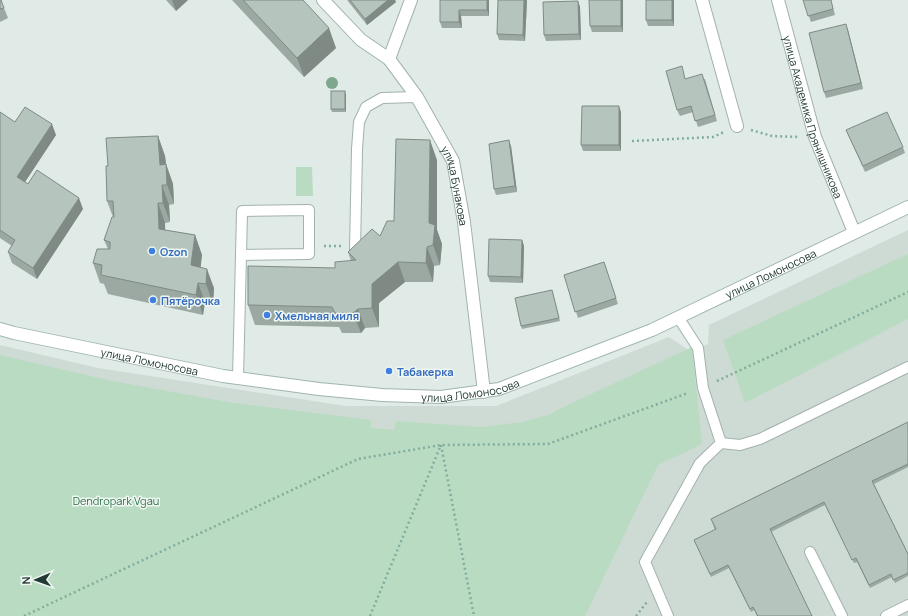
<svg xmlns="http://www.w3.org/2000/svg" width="908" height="616" font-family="Manrope,sans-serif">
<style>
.built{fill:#cedad4}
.green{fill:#b9dbc2}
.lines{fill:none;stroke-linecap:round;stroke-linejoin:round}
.lane-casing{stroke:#a3b2ad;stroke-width:12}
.street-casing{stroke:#a3b2ad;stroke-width:14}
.secondary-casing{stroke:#9fb6ad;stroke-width:14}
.path{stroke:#81ad9f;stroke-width:2.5;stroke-dasharray:2 3;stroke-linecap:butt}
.lane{stroke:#fff;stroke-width:10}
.street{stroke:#fff;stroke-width:12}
.secondary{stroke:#fff;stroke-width:12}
.tree{fill:#7da78e}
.wall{fill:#9ca9a3}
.shaded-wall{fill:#7f8a85}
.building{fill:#b5c5be;stroke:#7f8a85}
.shop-dot{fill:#3f7fe0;stroke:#f0f7f3;stroke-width:1.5}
.labels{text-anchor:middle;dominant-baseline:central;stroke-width:3;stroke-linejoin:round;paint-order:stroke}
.street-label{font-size:11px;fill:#213a33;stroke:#f0f7f3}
.shop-label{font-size:11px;font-weight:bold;fill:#366cbe;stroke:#f0f7f3;text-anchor:start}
.park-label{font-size:11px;fill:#2c7046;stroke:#f0f7f3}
</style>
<rect width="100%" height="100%" fill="#e0eae6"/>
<!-- built -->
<polygon class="built" points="908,230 908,616 0,616 0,345 98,368 346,406 496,406 669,337 690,351 708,344 709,325"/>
<!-- green -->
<g class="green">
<polygon points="296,167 312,167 313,196 296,196"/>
<polygon points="908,254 908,319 745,403 723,340"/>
<polygon points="692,347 702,444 658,465 585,616 0,616 0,355 112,381 233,403 371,420 371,428 394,430 396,421 481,427 523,422 551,414 557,410"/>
</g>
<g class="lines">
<defs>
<g id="lane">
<polyline points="355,251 357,149 359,122 366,107 382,98 417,97"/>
<polyline points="238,378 241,255 309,254 309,210 242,211 241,255"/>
<polyline points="721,443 740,445 760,439 908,367"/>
<polyline points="810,552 842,616"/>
<polyline points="668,616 645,562 700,463 721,443 703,388 698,348 678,317"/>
<polyline points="886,616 908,605"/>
</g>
<g id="street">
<polyline points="323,0 361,40 389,59"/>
<path id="s1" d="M411 0 389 59 417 97 453 161 464 222 484 392"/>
<polyline points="702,0 737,126"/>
<path id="s2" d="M778 0 815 137 854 232"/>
</g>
<g id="secondary">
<path id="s3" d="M0 329 14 333 223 376 319 389 382 395 441 397 499 389 652 330 908 207"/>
</g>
</defs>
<!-- lane casing -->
<use href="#lane" class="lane-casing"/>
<!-- street casing -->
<use href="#street" class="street-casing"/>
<!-- secondary casing -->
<use href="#secondary" class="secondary-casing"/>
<!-- path -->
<g class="path">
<polyline points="751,130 772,136 799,137"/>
<polyline points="632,141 713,137 724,132"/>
<polyline points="324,246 341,246"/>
<polyline points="717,381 908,292"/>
<polyline points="441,445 474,616"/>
<polyline points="24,616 358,459 441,445 548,444 688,393"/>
<polyline points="370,616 441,445"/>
<polyline points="636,616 647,602"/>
</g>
<!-- lane -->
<use href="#lane" class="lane"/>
<!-- street -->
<use href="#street" class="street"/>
<!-- secondary -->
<use href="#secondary" class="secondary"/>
</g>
<!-- trees -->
<circle class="tree" cx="332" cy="83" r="6"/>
<!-- wall -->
<g class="wall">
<polygon points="0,0 4,8 8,18 0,22"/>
<polygon points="166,0 188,0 176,11"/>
<polygon points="232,0 303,0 336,48 304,77"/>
<polygon points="347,0 395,0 396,2 367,25"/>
<polygon points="440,0 489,0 489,16 461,16 462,28 442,28 440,22"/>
<polygon points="527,0 525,41 499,40 497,34"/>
<polygon points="623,0 623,32 592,32 590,26"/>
<polygon points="674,0 674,26 648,26 646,20"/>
<polygon points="803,0 831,0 835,15 811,22"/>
<polygon points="578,1 580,7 581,40 546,41 544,35"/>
<polygon points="848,30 863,89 826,98 824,92"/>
<polygon points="686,79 705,79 717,121 698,127 693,112 680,116 677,110"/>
<polygon points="346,94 346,112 332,112 331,109"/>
<polygon points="0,112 15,122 56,135 25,182 28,184 83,209 37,279 12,263 8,252 12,246 0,238"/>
<polygon points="621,112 621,151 583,151 581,145"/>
<polygon points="846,130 903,147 905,153 865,172"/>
<polygon points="158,136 165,156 166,164 173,184 174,204 169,205 170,222 165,223 165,230 195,235 202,255 200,267 214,288 213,304 205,302 203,315 108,294 104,284 100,283 93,263 108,249 104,240 113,217 107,201 108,166"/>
<polygon points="511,146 517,192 496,195 494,189"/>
<polygon points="437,160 437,230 442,244 440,265 434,266 433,282 405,282 379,303 379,327 365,328 361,333 342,333 339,327 255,325 248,305 335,268 351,261 348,252 380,236 394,221"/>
<polygon points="522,240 524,246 523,283 490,282 488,276"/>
<polygon points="604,262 618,304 578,318 564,275"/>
<polygon points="553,293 560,321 522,329 521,326"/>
<polygon points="908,422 908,467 874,484 908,554 908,576 895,583 892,577 870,588 857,562 854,563 825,505 771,532 812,616 757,616 754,610 751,612 729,568 711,577 694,540 715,530 711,519"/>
</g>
<!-- shaded-wall -->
<g class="shaded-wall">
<polygon points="172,0 188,0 176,11"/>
<polygon points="388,0 395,0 396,2 367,25 365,19"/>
<polygon points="487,0 489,0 489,16 487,10"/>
<polygon points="524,0 527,0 525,41 523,35"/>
<polygon points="621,0 623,0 623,32 621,26"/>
<polygon points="672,0 674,0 674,26 672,20"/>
<polygon points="578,1 580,7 581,40 579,34"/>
<polygon points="459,10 461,16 462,28 459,22"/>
<polygon points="846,24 848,30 863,89 861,83"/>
<polygon points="329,28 336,48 304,77 297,58"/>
<polygon points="345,91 346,94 346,112 345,109"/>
<polygon points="619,106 621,112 621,151 619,145"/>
<polygon points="52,124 56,135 21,188 17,177"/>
<polygon points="158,136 165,156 167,172 166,164 173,184 174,204 160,165"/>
<polygon points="430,140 437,160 437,230 442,244 440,265 433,245 429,223"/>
<polygon points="509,140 511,146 517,192 515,186"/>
<polygon points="162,185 169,205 170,222 163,203"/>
<polygon points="79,198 83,209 37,279 33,268"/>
<polygon points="158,203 165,223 166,248 159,229"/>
<polygon points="195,235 202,255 199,283 198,283 205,302 203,315 196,295 191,265"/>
<polygon points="522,240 524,246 523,283 521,277"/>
<polygon points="427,247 434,266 433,282 426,263"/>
<polygon points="398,262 405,282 379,303 379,327 372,308 372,284"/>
<polygon points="207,269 214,288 213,304 206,284"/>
<polygon points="358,309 365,328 361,333 353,313"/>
</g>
<!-- building -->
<g class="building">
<polygon points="0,0 1,0 4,8 0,9"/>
<polygon points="243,0 303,0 329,28 297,58"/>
<polygon points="350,0 388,0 365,19"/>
<polygon points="440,0 487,0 487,10 459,10 459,22 440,22"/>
<polygon points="498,0 524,0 523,35 497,34"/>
<polygon points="589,0 621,0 621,26 590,26"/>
<rect x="646" y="0" width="26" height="20"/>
<polygon points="803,0 831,0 833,9 808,16"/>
<polygon points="578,1 579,34 544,35 543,2"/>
<polygon points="846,24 861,83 824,92 809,33"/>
<polygon points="682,66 685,79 702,74 715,115 695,121 691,106 677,110 666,71"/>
<rect x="331" y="91" width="14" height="18"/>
<polygon points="582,106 619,106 619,145 581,145"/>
<polygon points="25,107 52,124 17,177 28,184 37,170 79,198 33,268 8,252 15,240 0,230 0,112 15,122"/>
<polygon points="887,112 903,147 863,166 846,130"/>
<polygon points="158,136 160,165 166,164 167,185 162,185 163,203 158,203 159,229 195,235 191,265 207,269 206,284 198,283 196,295 101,275 102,265 93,263 97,249 110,249 110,242 104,240 112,217 114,217 113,201 107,201 106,166 108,166 106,138"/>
<polygon points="396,139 430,140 429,223 435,225 433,245 427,247 426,263 398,262 372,284 372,308 358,309 353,313 335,313 332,307 248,305 248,266 335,268 335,262 356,260 348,252 372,229 380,236 387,221 394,221"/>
<polygon points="509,140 515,186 494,189 489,144"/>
<polygon points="489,239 522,240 521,277 488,276"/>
<polygon points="604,262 616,298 575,312 564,275"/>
<polygon points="552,290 559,318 521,326 515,298"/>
<polygon points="908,422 908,464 872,481 908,554 908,573 893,580 891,574 869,585 856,558 852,560 824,502 770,529 812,616 758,616 753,607 750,609 728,565 710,574 694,540 716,529 711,519"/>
</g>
<!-- markers -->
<g class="shop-dot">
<circle cx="152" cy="251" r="4"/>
<circle cx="153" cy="300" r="4"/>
<circle cx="267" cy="315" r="4"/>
<circle cx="389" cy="371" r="4"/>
</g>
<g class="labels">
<!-- street labels -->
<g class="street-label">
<text stroke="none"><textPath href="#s2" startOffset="122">улица Академика Прянишникова</textPath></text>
<text stroke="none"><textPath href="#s1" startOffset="208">улица Бунакова</textPath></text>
<text stroke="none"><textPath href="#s3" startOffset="801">улица Ломоносова</textPath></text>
<text stroke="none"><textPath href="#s3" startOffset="153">улица Ломоносова</textPath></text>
<text stroke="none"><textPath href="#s3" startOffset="477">улица Ломоносова</textPath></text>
</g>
<!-- shop labels -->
<g class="shop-label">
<text x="160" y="251">Ozon</text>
<text x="161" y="300">Пятёрочка</text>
<text x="275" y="315">Хмельная миля</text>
<text x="397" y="371">Табакерка</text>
</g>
<!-- park labels -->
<g class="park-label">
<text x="116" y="500">Dendropark Vgau</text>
</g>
</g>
<!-- north arrow -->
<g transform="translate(36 580) rotate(268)" stroke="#f0f7f3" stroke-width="3" paint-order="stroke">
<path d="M0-3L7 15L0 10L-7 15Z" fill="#213a33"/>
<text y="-6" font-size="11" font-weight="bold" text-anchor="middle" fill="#213a33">N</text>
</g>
</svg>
